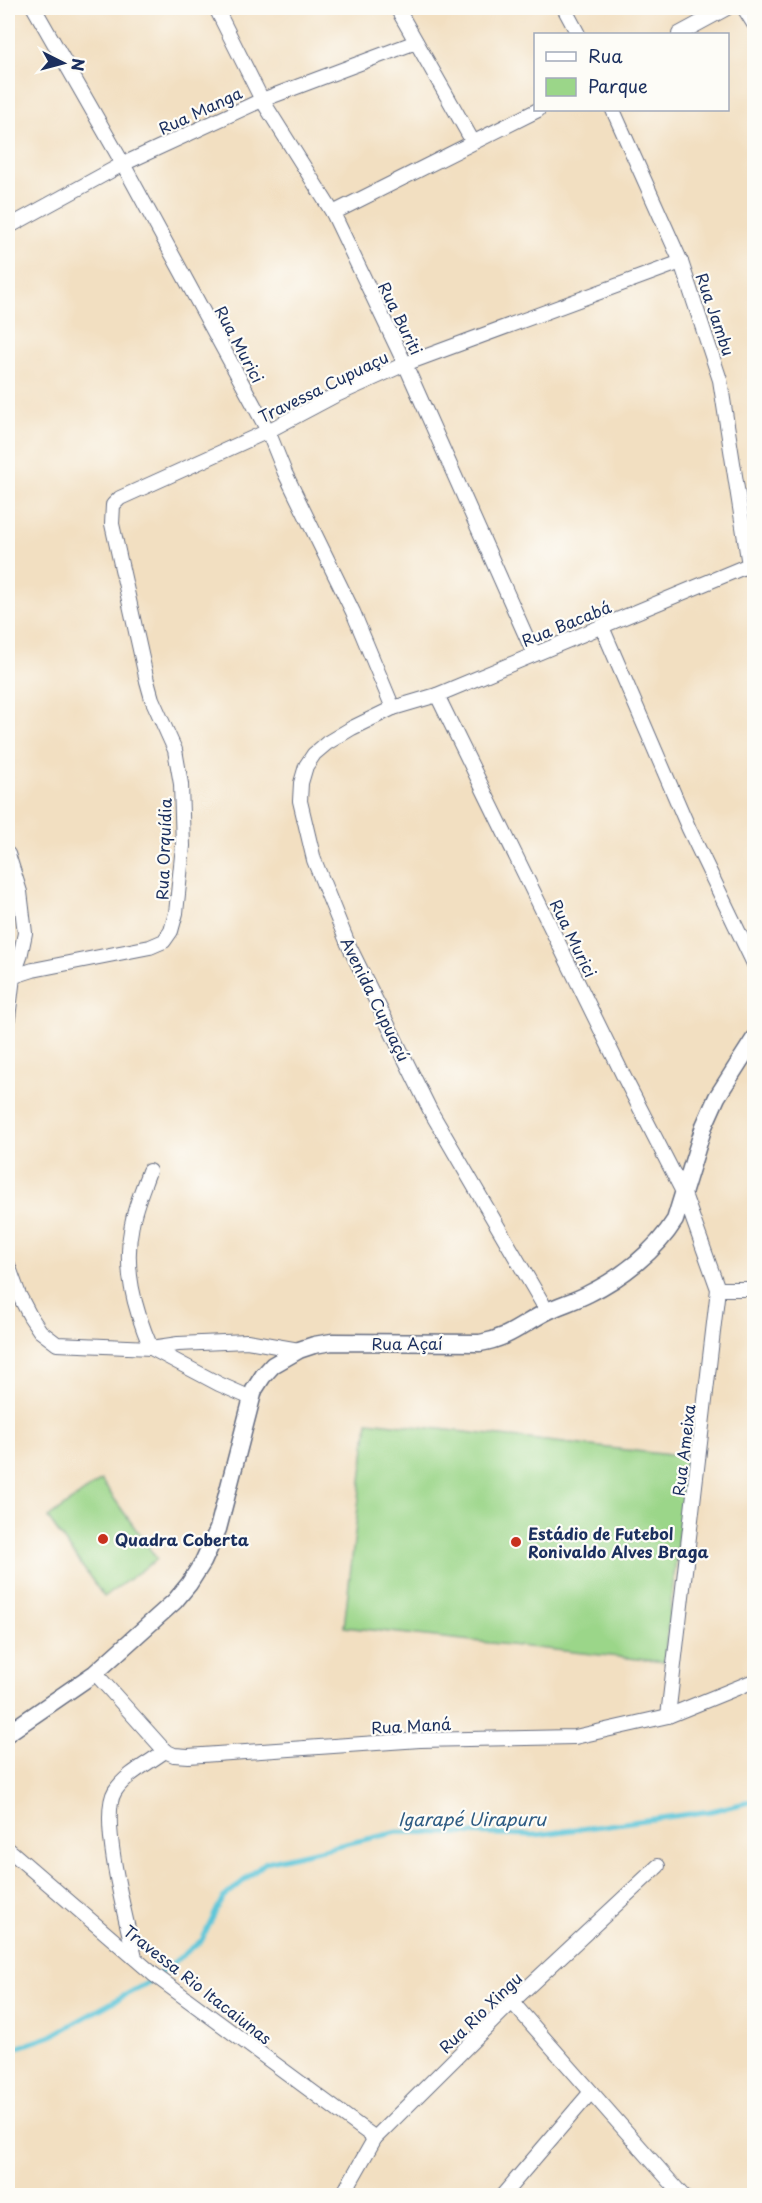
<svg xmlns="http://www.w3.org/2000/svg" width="762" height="2203" font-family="'Playpen Sans',sans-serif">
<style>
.green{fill:#9bd689;stroke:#5b8274;stroke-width:1.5}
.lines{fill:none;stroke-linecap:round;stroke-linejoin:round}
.stream{stroke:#5dc6d9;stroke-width:5}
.minor-casing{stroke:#666d81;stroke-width:16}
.tertiary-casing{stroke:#666d81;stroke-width:19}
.path{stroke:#666d81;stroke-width:3;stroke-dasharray:1.5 4.5;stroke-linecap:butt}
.minor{stroke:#fff;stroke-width:14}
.tertiary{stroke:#fff;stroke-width:16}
.poi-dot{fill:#c8321e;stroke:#fdfcf7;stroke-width:2}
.labels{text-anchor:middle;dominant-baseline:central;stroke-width:4.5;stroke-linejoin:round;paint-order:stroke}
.street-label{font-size:16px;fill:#1b2f5e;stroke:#fdfcf7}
.poi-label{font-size:16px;font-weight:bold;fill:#1b2f5e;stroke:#fdfcf7;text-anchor:start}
.water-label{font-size:18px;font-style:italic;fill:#2f5c83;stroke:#fdfcf7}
</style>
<rect width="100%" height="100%" fill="#fdfcf7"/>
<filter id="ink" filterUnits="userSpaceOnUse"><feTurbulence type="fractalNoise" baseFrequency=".0167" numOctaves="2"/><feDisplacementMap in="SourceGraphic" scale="12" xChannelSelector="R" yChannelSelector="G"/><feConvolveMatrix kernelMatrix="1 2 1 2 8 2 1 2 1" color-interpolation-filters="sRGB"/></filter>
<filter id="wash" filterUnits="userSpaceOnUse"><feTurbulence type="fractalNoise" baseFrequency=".008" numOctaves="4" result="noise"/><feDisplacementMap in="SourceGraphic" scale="24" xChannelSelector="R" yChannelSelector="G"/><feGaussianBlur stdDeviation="1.35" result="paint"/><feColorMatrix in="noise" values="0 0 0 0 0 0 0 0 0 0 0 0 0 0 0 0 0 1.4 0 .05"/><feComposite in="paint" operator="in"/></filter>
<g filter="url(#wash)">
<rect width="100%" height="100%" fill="#f2dfc1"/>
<!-- green -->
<g class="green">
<polygon points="368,1421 688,1457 664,1662 344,1627"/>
<polygon points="101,1480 157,1559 104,1597 48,1518"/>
</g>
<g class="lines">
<!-- stream -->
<polyline class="stream" points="8,2051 51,2036 149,1982 202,1940 222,1899 266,1862 398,1832 536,1835 711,1811 754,1801"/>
</g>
</g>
<g filter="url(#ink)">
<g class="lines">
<defs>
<g id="minor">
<polyline points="34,8 123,164 268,431 285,473 353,612 393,708"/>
<polyline points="216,8 262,100 333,213 405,364 534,654"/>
<polyline points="397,8 473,142"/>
<polyline points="564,8 578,34"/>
<polyline points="744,8 754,24"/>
<polyline points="679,34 727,8"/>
<polyline points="613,110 681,262 720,380 749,565 754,577"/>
<polyline points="333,213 538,110"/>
<polyline points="8,227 123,164 262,100 416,42"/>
<polyline points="602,627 689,829 754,964"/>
<polyline points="437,695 623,1075 684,1194 718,1289 668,1716"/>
<polyline points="8,854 20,892 25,933 20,957 13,977 8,1018"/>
<polyline points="8,978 33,970 150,947 164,941 171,931 176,913 183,846 181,784 175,750 152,699 147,681 112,524 113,505 120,498 268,431 334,396 405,364 681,262"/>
<path d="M149 1171C143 1188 135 1206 132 1224 123 1268 134 1308 151 1348L219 1384 251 1398"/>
<polyline points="8,1265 19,1295 30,1316 40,1331 57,1344 151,1348 178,1344 247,1341 299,1350"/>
<polyline points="718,1289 754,1289"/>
<polyline points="547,1311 431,1112 348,944 314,860 300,801 301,783 306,766 314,754 327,743 352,728 393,708 437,695 749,565"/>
<polyline points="95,1673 165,1751 174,1755 188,1756 420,1740 575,1737 668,1716 754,1681"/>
<polyline points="8,1849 153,1974 375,2138"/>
<path d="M135 1958C128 1927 98 1817 115 1791 126 1774 149 1763 165 1751"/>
<polyline points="512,2002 683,2196"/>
<polyline points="342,2196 375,2138 512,2002 658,1866"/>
<polyline points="502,2196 591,2092"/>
</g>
<path id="tertiary" d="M8 1733 95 1673 175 1601 189 1584 203 1562 218 1529 254 1390 263 1376 273 1365 299 1350 314 1345 332 1342 480 1343C509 1338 521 1325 546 1312 559 1305 575 1301 588 1294 621 1278 656 1251 675 1220L704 1126 717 1097 754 1039"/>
</defs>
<!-- minor casing -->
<use href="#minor" class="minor-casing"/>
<!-- tertiary casing -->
<use href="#tertiary" class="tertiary-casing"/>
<!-- path -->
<polyline class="path" points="8,331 8,332"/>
<!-- minor -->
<use href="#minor" class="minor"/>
<!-- tertiary -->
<use href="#tertiary" class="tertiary"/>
</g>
</g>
<!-- markers -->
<g class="poi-dot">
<circle cx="103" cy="1539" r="6"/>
<circle cx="516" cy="1542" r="6"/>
</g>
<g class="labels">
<!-- street labels -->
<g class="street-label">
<text transform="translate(200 110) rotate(-25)">Rua Manga</text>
<text transform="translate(716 314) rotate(71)">Rua Jambu</text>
<text transform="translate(401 318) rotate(64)">Rua Buriti</text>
<text transform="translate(240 344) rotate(62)">Rua Murici</text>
<text transform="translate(323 386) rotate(-26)">Travessa Cupuaçu</text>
<text transform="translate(566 623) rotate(-22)">Rua Bacabá</text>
<text transform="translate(163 849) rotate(-88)">Rua Orquídia</text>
<text transform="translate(574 938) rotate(64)">Rua Murici</text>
<text transform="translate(376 999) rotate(64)">Avenida Cupuaçú</text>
<text x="407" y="1343">Rua Açaí</text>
<text transform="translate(683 1450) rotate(-83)">Rua Ameixa</text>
<text transform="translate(411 1725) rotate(-3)">Rua Maná</text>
<text transform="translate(198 1984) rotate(38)">Travessa Rio Itacaiunas</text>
<text transform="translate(480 2012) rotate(-44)">Rua Rio Xingu</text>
</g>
<!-- poi labels -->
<g class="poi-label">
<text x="528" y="1533">Estádio de Futebol<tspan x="528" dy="18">Ronivaldo Alves Braga</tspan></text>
<text x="115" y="1539">Quadra Coberta</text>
</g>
<!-- water labels -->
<g class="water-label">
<text x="472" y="1818">Igarapé Uirapuru</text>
</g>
</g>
<!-- margin -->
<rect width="762" height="2203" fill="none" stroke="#fdfcf7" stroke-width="30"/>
<!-- legend -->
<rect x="534" y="33" width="195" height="78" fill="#fdfcf7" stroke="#a3aaba" stroke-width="1.5"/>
<rect x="546" y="52" width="30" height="9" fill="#ffffff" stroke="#a3aaba" stroke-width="1.5"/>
<text x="588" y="63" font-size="18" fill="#1b2f5e">Rua</text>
<rect x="546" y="78" width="30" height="18" fill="#9bd689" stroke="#a3aaba" stroke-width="1.5"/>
<text x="588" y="93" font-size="18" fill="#1b2f5e">Parque</text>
<!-- north arrow -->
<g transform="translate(63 63) rotate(96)" stroke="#fdfcf7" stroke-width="4.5" paint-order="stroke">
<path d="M0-4.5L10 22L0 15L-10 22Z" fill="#1b2f5e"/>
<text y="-9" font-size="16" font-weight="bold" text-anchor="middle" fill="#1b2f5e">N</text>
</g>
</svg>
